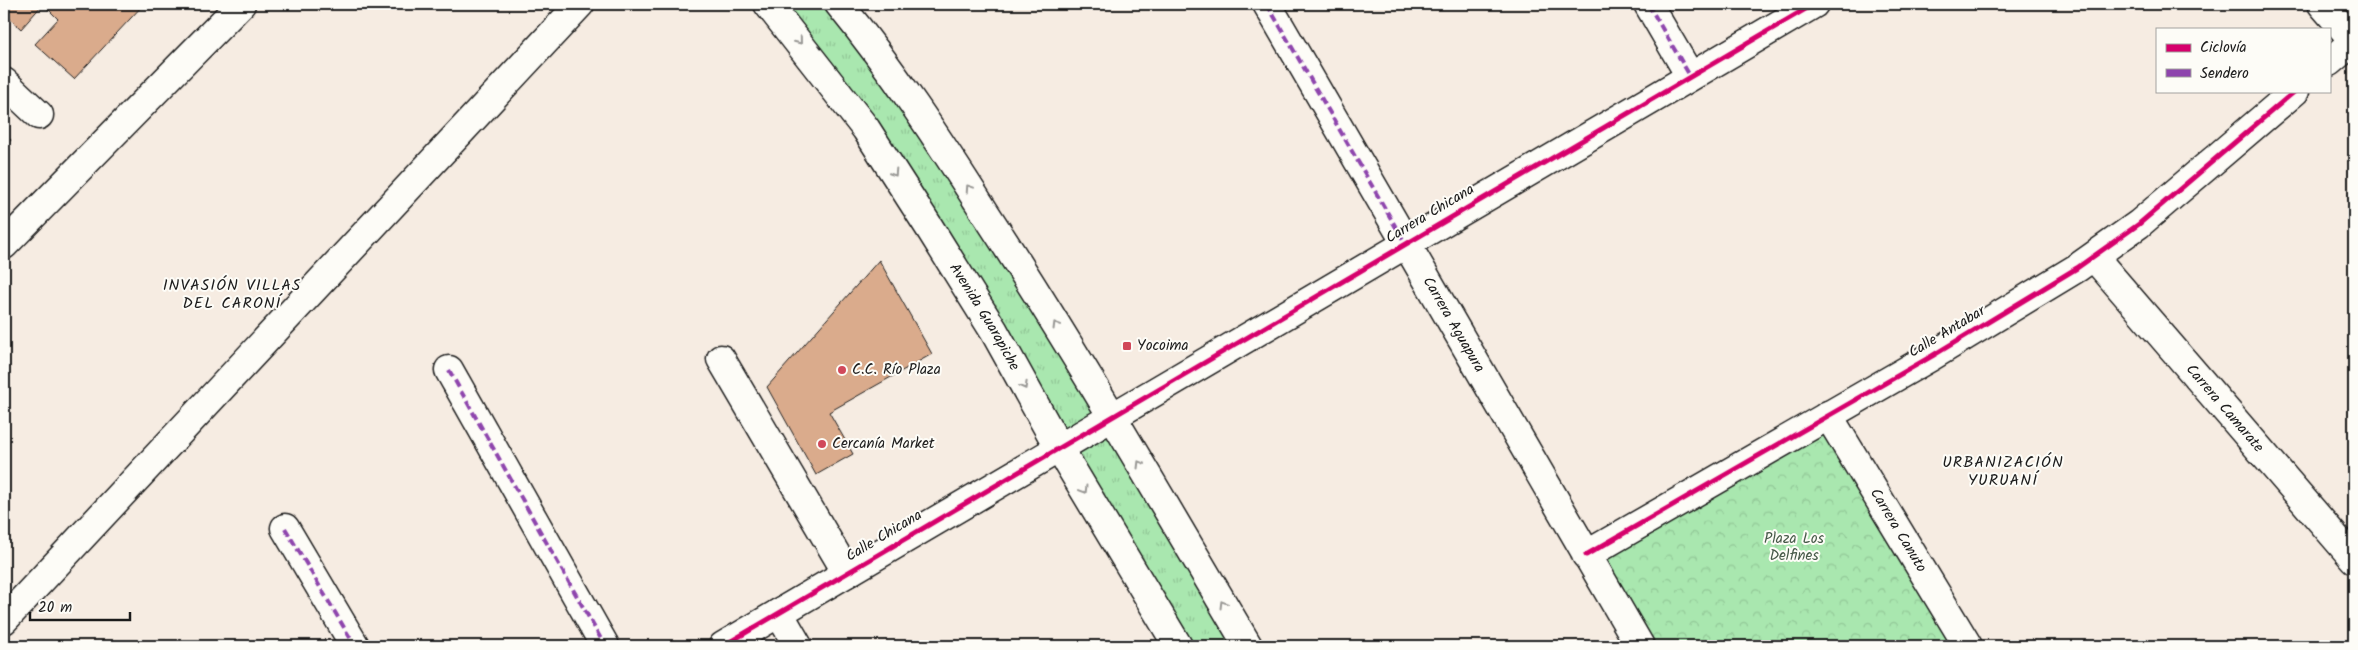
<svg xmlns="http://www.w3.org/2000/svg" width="2358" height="650" font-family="Kalam,sans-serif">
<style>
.grass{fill:url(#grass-tufts);stroke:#628266}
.forest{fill:url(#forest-crowns);stroke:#628266}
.building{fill:#daab8c;stroke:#1c1c1c}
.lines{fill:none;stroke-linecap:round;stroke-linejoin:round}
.minor-casing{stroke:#1c1c1c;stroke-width:31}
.minor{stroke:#fdfcf7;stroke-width:28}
.quiet{stroke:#8e44ad;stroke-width:4;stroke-dasharray:8 4;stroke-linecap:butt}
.cycleway-casing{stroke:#fdfcf7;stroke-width:8}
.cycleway{stroke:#d6006c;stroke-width:5}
.oneway{stroke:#989794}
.poi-dot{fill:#d1495b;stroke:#fdfcf7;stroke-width:2}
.labels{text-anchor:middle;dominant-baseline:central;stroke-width:4;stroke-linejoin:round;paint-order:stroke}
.street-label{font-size:15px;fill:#1c1c1c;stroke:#fdfcf7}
.poi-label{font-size:15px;fill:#1c1c1c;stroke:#fdfcf7;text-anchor:start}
.park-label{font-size:15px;fill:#465948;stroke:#fdfcf7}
.neighbourhood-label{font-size:16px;letter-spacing:1px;fill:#1c1c1c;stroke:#fdfcf7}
</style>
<defs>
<pattern id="grass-tufts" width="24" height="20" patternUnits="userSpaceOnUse" patternTransform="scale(1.25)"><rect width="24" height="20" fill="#a9e7af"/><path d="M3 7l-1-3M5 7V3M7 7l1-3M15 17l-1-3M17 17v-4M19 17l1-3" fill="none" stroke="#91c696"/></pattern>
<pattern id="forest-crowns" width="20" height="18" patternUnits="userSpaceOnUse" patternTransform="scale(1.25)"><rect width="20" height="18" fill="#a9e7af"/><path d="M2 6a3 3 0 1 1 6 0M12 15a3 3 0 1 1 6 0" fill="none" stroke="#91c696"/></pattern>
</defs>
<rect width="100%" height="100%" fill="#f6ece2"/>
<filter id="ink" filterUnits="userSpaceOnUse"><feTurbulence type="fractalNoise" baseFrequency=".02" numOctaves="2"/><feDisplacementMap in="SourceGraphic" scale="10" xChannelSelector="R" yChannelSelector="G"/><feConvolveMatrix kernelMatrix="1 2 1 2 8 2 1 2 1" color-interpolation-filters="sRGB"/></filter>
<g filter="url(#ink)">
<!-- grass -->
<polygon class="grass" points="768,4 839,4 1248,646 1178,646 1059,448"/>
<!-- forest -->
<polygon class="forest" points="1828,415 1968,646 1640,646 1586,555"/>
<!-- building -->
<g class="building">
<polygon points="4,4 144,4 74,79 35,44 58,19 43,4 21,29 4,13"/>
<polygon points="4,133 11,140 4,148"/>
<polygon points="879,260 932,354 829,412 853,454 816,475 767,387"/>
</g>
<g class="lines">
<defs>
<g id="minor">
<path id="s1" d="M768 4 866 129 929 227 994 331 1059 448 1178 646"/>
<path d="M839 4C893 70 940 142 986 214 1078 355 1162 501 1248 646"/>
<path id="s2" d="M1267 4 1640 646"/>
<polyline points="1648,4 1690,76"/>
<polyline points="2322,4 2354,41"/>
<polyline points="2329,62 2354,41"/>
<polyline points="4,82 39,115"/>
<polyline points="4,245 241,4"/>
<path id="s3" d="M2094 257 2354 559"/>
<polyline points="721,359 847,573"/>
<polyline points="449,370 605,646"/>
<path id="s4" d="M1828 415 1968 646"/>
<polyline points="285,528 355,646"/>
<polyline points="1586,555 1932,356 2077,268 2139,224 2295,91"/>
<polyline points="779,613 798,646"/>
<polyline points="4,620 580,4"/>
<polyline points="723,646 1814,4"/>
</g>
</defs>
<!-- minor casing -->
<use href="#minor" class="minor-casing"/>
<!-- minor -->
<use href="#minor" class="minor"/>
<!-- quiet -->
<g class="quiet">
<polyline points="1267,4 1405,243"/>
<polyline points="1648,4 1690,76"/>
<polyline points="449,370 605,646"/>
<polyline points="285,528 355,646"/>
</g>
<defs>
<g id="cycleway">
<polyline points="1586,555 1932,356 2077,268 2139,224 2295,91"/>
<polyline points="723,646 1814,4"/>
</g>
</defs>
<!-- cycleway casing -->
<use href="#cycleway" class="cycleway-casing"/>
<!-- cycleway -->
<use href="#cycleway" class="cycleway"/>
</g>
<!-- one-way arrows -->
<defs><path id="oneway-chevron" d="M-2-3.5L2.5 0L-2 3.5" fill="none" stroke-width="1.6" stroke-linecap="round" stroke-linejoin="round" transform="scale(1.25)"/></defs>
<g class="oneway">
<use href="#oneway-chevron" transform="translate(799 41) rotate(51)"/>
<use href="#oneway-chevron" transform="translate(894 173) rotate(57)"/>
<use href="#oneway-chevron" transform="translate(969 188) rotate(-124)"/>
<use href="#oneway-chevron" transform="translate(1056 325) rotate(-121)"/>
<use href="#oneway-chevron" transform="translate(1024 386) rotate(61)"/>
<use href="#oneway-chevron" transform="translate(1140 464) rotate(-121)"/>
<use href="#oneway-chevron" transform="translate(1084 490) rotate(59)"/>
<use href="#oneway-chevron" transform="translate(1223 604) rotate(-121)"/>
</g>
</g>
<!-- markers -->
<g class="poi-dot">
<rect x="1122" y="341" width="10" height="10" rx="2.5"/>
<circle cx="842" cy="370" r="5"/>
<circle cx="822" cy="444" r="5"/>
</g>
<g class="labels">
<!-- street labels -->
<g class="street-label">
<text transform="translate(1430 214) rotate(-31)">Carrera Chicana</text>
<text stroke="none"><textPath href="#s1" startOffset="381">Avenida Guarapiche</textPath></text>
<text stroke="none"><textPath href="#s2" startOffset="371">Carrera Aguapura</textPath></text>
<text transform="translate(1947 332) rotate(-31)">Calle Antabar</text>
<text stroke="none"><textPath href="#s3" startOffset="200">Carrera Camarate</textPath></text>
<text stroke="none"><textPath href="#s4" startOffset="135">Carrera Canuto</textPath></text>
<text transform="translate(884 536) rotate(-31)">Calle Chicana</text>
</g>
<!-- poi labels -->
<g class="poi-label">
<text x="1137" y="346">Yocoima</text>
<text x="852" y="370">C.C. Río Plaza</text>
<text x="832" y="444">Cercanía Market</text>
</g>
<!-- park labels -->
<g class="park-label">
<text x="1794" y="539">Plaza Los<tspan x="1794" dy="17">Delfines</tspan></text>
</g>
<!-- neighbourhood labels -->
<g class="neighbourhood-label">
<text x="232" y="285">INVASIÓN VILLAS<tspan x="232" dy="18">DEL CARONÍ</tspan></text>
<text x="2003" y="462">URBANIZACIÓN<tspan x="2003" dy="18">YURUANÍ</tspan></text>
</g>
</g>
<!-- margin -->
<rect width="2358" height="650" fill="none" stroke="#fdfcf7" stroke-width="20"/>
<rect x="10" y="10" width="2338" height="630" fill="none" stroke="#1c1c1c" stroke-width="2" filter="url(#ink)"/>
<!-- legend -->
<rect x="2156" y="28" width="175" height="65" fill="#fdfcf7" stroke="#a3a29f"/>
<rect x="2166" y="44" width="25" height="8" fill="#d6006c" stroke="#a3a29f"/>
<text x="2200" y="52" font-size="15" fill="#1c1c1c">Ciclovía</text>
<rect x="2166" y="69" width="25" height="8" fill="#8e44ad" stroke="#a3a29f"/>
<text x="2200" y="78" font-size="15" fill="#1c1c1c">Sendero</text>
<!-- scale -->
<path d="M30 612v8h100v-8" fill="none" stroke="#1c1c1c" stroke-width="2.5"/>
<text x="38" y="612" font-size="15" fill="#1c1c1c" stroke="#fdfcf7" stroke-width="4" paint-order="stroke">20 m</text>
</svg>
